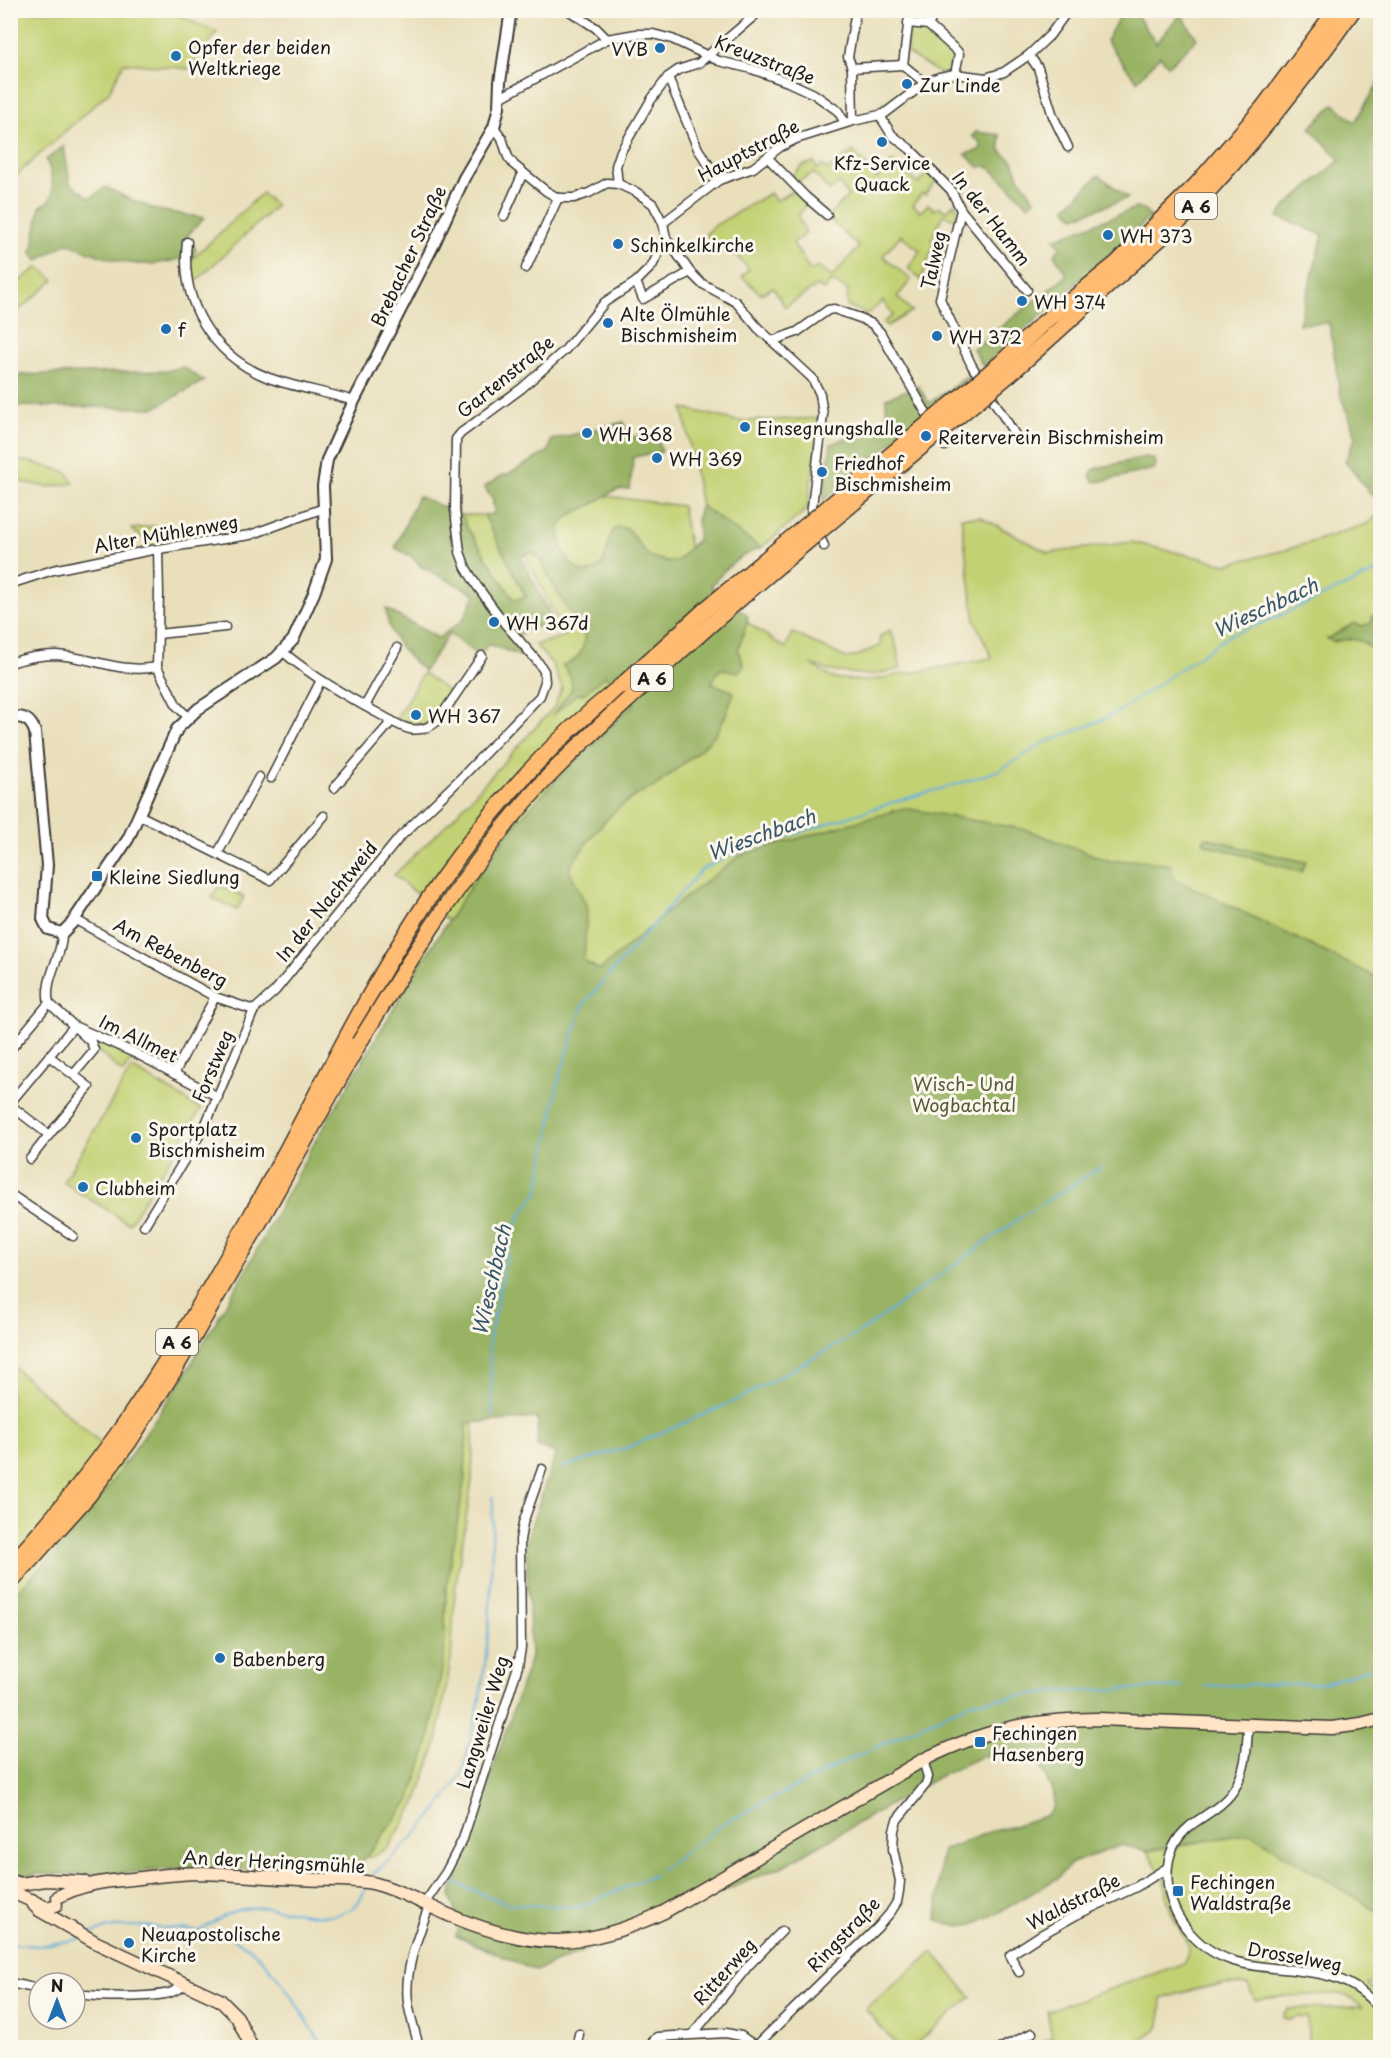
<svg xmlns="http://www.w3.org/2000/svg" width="1391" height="2058" font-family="'Playpen Sans',sans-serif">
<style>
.green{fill:#c2d173;stroke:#6f7648;stroke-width:1.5}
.forest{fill:#99b365;stroke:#5a6840;stroke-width:1.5}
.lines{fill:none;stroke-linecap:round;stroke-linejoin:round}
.stream{stroke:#63aedc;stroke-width:2}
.minor-casing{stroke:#3b3934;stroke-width:11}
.tertiary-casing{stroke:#3b3934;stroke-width:14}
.secondary-casing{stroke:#3b3934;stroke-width:15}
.motorway-casing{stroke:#3b3934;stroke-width:18}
.minor{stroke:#fff;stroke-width:8}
.tertiary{stroke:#fff;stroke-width:10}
.secondary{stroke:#ffe4c6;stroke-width:12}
.motorway{stroke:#ffbb71;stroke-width:15}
.motorway-bridge-casing{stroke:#3b3934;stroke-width:18;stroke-linecap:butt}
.motorway-bridge{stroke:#ffbb71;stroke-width:15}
.poi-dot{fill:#1f6fb2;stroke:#fbf7ec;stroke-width:2}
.labels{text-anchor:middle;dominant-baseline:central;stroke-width:6;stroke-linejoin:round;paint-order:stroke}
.shield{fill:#fbf7ec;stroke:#5f5e5a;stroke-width:1.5}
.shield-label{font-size:16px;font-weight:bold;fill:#1c1c1c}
.poi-label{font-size:18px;fill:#1c1c1c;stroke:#fbf7ec;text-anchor:start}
.street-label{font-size:18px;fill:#1c1c1c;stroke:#fbf7ec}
.park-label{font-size:18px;fill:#565b3a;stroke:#fbf7ec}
.water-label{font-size:20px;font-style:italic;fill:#385669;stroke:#fbf7ec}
</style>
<rect width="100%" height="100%" fill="#fbf7ec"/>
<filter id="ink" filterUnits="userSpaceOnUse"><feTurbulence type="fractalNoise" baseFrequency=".0167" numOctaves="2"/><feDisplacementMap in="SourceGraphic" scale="12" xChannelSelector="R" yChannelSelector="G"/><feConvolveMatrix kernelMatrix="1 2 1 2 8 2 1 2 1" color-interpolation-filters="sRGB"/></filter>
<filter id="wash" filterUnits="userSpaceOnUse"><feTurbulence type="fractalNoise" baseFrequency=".008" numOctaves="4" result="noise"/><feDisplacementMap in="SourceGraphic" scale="24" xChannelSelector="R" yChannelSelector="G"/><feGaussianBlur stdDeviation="1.35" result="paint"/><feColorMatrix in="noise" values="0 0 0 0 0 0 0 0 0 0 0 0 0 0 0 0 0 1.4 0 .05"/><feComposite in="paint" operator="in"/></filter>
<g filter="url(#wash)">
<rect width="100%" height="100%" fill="#e9dfbb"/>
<!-- green -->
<g class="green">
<polygon points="126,11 126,13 127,11 168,11 217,32 190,69 124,63 109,92 11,180 11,11"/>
<polygon points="910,25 927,27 958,55 953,72 940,74 907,53"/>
<polygon points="853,151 877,179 892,161 918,184 929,172 937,180 925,195 922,193 913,205 921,212 928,204 935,210 939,207 947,212 954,203 957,207 956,219 943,215 931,240 935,242 921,280 908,268 920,251 901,235 883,256 911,280 897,297 912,311 887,326 883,323 893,315 883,301 868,314 847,306 848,290 831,281 824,290 817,286 785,307 773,287 761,294 742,277 749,269 726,245 718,251 706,234 714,226 770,193 776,201 792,191 806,205 798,216 806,233 793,243 810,271 818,267 832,277 859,247 827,217 848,196 839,184 829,191 814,173 796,182 791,176 802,166 814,162 817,169 823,165 827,170"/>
<polygon points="262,193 276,206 193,284 188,263"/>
<polygon points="39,267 54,280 11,317 11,287"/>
<polygon points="683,408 738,421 821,418 807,509 761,548 701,506"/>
<polygon points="27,461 67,472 74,483 48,487 11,480 11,462"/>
<polygon points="583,493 682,506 697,588 785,648 793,633 846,658 857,656 881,645 879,637 890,630 896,645 901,669 870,675 830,671 811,664 832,678 866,681 992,658 975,621 961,517 981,517 1049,553 1131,542 1227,564 1286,550 1367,524 1380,513 1380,1710 541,1657 569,1418 474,1413 472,1480 455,1591 451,1659 437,1742 416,1803 389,1847 372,1857 10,1859 10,1364 140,1477 463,934 394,875 451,820 554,707 562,688 552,664 535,645 565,636 513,529"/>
<polygon points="462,515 484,515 526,597 514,600 466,526"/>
<polygon points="155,526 159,545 153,546 131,529"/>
<path d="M423 673 452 694C435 720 429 734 396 719Z"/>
<polygon points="219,885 244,897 237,910 212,898"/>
<polygon points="90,1037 133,1056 123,1073 98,1051 97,1045"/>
<polygon points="132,1068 201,1109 129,1224 63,1182"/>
<path d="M1250 1833 1380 1913V1979L1368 1984 1380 1998V2047H1309L1307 2017H1297L1289 2020 1283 2017 1284 2013 1288 2009 1362 2007 1347 1995 1337 1994 1286 1996 1255 2000 1248 1985C1219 1982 1189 1990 1162 1999L1160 2026 1156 2031 1126 2047 1040 2048 1039 2044 1052 2037 1047 2011 1185 1963 1189 1947 1172 1915 1167 1898 1163 1877 1147 1851Z"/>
<polygon points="933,1952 971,1997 912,2047 898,2047 865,2009"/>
</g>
<!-- forest -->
<g class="forest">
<polygon points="1123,10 1140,11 1136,14 1156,43 1181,14 1197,39 1168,66 1160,56 1137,81 1106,41"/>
<polygon points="1380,80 1380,490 1372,496 1345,461 1356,436 1341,397 1329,323 1299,324 1323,235 1278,217 1286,206 1340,160 1310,128 1334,104 1355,122"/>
<path d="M976 132 1000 135C1001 158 998 148 1013 161L1019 177 1035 200 1028 205 989 167 983 166 980 168 965 154 977 151 981 148V143L972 136Z"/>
<path d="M64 146 70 183 90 198 106 187 127 198 157 210 204 218 186 237 196 249 188 263 185 256C180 260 174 260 167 262 130 269 101 257 67 243L37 261 32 253 40 207C41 206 48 202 49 201 56 193 51 168 46 160Z"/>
<polygon points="1099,175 1128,198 1074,217 1066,207"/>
<polygon points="1136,208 1144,209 1150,216 1132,235 983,366 973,349 1067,275 1054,254 1061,247 1054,239"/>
<polygon points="183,367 204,381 154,408 11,406 11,375 165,371"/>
<polygon points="977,370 823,501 831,444 872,428 877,433 887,425 886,398 918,386 929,403"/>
<path d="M624 422 628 438 655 433 662 452 633 457 630 489C611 489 608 495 593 504 582 511 569 511 562 524 553 541 573 582 595 570 612 561 603 537 617 527L628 529 646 553 651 557 669 562 677 561 696 541 698 535 697 517 701 506 761 548C739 555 725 568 711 586L747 615 748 619 738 650 744 666 738 672 720 669 711 683 734 692C729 707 724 722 715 734 702 752 672 771 655 787 617 800 590 836 569 869L587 907 584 961 600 970 679 902 741 855 904 808 1027 830 1110 861 1139 860 1171 865 1173 878 1380 979V1913L1250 1833 1147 1851 1121 1845 1072 1863 1056 1879 998 1913 973 1924 960 1926 937 1921 940 1864 943 1850 989 1832 1010 1827 1048 1815 1054 1806V1795L1041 1766 1025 1758 1004 1754 982 1756 938 1777 781 1867 536 1971 456 1936 459 1924 450 1895 531 1657 526 1541 556 1453 537 1446 538 1418 467 1423 465 1477 446 1590 444 1658 429 1740 410 1800 355 1871 350 1873 336 1874 195 1867 111 1874H38L16 1878 11 1876 10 1598 56 1553 110 1485 183 1378 246 1270 314 1143 419 966 479 873 514 826 549 787 634 704 605 676 583 694H577L552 716 572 689 571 677 562 665C578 663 588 646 583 630 581 621 571 616 567 608 557 592 548 575 539 558 533 552 530 551 522 556V559L556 626 531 627 516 638 535 661 488 644 479 656 449 634 424 671C405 655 387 635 386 609L438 638 463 620 475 594 420 566 411 556 395 548 418 496 462 515 466 526 514 600 526 597 484 515 494 514 493 500 484 487 503 475H507L549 451 551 440Z"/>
<polygon points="1146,457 1154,459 1156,463 1155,469 1098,482 1093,481 1090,476 1093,470 1098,468"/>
<path d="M1380 612V658C1366 641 1356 635 1334 642L1327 639 1354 623 1361 626 1372 623V616Z"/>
<polygon points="1206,837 1243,848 1306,862 1301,872 1205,844 1203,840"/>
</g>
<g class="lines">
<!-- stream -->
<g class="stream">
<polyline points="493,1416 489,1341 510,1240 520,1216 538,1192 559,1078 583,1005 702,869 731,855 897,801 961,783 1000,770 1044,743 1100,721 1121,710 1228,636 1277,617 1380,570"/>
<polyline points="561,1468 626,1448 735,1401 862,1331 1021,1217 1101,1167"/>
<polyline points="1205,1686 1325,1683 1372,1668"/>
<polyline points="661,1870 726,1822 844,1762 972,1702 1050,1692 1182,1687"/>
<path d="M373 1874C406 1847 438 1813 460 1776 466 1766 467 1752 470 1741 492 1662 491 1579 493 1497"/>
<polyline points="455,1883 508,1904 580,1907 654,1875"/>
<path d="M201 1930C213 1922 228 1912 243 1909 274 1901 323 1926 349 1910 358 1906 362 1896 366 1888"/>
<path d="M91 1934C114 1923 138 1926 163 1928 188 1930 215 1930 239 1942 271 1957 304 2017 324 2048"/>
<polyline points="10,1944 38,1946 80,1939"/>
</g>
</g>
</g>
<g filter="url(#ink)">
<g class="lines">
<defs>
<g id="minor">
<polyline points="568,10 596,28 607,39"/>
<polyline points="908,23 928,25 957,51 959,54 955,74"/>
<polyline points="928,25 937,10"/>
<polyline points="1029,55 1038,68 1053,116 1068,147"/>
<polyline points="903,65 910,10"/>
<polyline points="852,68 903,65 925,83"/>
<polyline points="668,77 698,149 719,180"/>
<polyline points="500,98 607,39 636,34 653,34 672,39 719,61 752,69 788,82 814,94 838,111 845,123"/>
<polyline points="880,116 892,135 910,149 951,190 961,210 1027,290"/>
<polyline points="853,121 852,68 848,57 856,10"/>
<polyline points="494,127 502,138 508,157 514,165 546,191 558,198 574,198 589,193 607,183 618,184 636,192 653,204 663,223 666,238 690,272 701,283 736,302 758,328 812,378 820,394 823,415 811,515 824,546"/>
<polyline points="768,158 806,197 827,215"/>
<polyline points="618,184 616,166 621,151 651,100 668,77 678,70 699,63 761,10"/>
<polyline points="961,210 940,299 972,366 1019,441"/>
<polyline points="504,216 523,173"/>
<polyline points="663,223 719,180 753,168 780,147 796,139 853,121 884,114 925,83 939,77 955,74 986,78 1004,72 1029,55 1050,35 1068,10"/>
<path d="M187 242C180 302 212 356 269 378 297 388 326 392 354 401"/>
<polyline points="526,268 558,198"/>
<polyline points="636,282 643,299 690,272"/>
<polyline points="772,341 797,332 828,310 834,309 860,318 872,324 880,332 945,446"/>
<polyline points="158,549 159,594 157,667 177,706 188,717"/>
<polyline points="10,584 53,570 152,550 250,535 324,508"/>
<polyline points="158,634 225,627"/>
<path d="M283 652C313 677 346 696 381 715 390 720 400 727 410 729 421 731 432 727 439 719L482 656"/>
<path d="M10 663C25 658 41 655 56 655 92 657 119 674 157 667"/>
<polyline points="365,706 397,648"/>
<polyline points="271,778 321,680"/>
<polyline points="334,788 392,721"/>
<polyline points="139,815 270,880 324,816"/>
<polyline points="218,853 259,777"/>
<polyline points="74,919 215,997 254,1010"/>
<polyline points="49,1003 74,1026 137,1054 218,1097"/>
<path d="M10 1050 49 1003C43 980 63 956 62 933"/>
<polyline points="174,1074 215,997"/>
<polyline points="10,1103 74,1026 91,1042 94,1050 74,1074"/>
<polyline points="10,1105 49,1135 89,1087 49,1056"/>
<polyline points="30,1159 49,1135"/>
<polyline points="10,1194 73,1236"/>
<polyline points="144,1226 205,1126 254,1010 275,991 399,838 460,779 540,696 545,682 544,671 538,662 505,624 477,586 466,568 460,552 455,510 456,439 461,433 522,388 565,350 605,302 636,282 652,266 666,238"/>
<path d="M1248 1726C1247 1751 1246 1775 1230 1795 1220 1808 1203 1816 1190 1826 1158 1852 1163 1898 1186 1928 1239 1997 1327 1941 1380 2010"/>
<polyline points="424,1904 446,1872 463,1839 518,1666 521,1648 520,1540 523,1523 542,1469"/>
<polyline points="1019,1972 1010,1955 1039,1936 1078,1914 1136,1887 1167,1868"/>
<polyline points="10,1983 39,1989"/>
<path d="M75 1994C101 1997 140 1998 165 1994 174 1993 178 1987 187 1986"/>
<polyline points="693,2034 748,1966 782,1931"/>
<path d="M419 2048C416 2033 410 2017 408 2002 404 1969 418 1937 429 1906"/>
<polyline points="572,2048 577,2044 579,2034"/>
<polyline points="647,2048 657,2037 726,2033 741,2036 758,2048"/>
<polyline points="754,2048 878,1927 890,1913 897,1902 899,1891 900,1881 893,1849 894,1830 897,1820 926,1784 928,1777 923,1760"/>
<polyline points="1001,2048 1032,2033"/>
</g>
<path id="tertiary" d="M10 718C23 715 31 720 35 732L47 865 43 919 48 929 62 933 72 923 128 839 177 729 198 709 276 658 293 640 314 593 326 559 323 486 327 460 354 401 434 244 464 178 494 127 499 107 500 82 511 10"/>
<g id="secondary">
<polyline points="10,1881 21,1884 45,1880 84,1882"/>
<polyline points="10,1891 43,1906 48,1908 56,1905"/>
<path d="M58 1897C81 1884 106 1881 132 1879 156 1876 180 1873 204 1873 236 1874 268 1878 299 1879 325 1881 351 1878 376 1884 402 1891 426 1905 451 1916 533 1950 584 1950 664 1912L923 1760C986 1729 1028 1720 1098 1719L1332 1728 1361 1724 1380 1719"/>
<polyline points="32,1900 34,1905 39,1910 97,1943 220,2000 237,2017 252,2048"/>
</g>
<g id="motorway">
<polyline points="1001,363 1043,323 1117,263 1197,184 1262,109 1336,10"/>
<path d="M1010 374 1185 216C1246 152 1302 83 1353 10"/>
<path d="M10 1566C48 1525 83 1481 116 1436 165 1367 208 1293 249 1219 312 1108 365 990 438 885 490 810 550 742 621 686"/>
<polyline points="10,1583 88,1496 129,1442 172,1374 260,1221 359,1043"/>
</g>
</defs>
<!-- minor casing -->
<use href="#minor" class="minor-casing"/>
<!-- tertiary casing -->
<use href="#tertiary" class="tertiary-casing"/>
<!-- secondary casing -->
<use href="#secondary" class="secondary-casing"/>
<!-- motorway casing -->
<use href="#motorway" class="motorway-casing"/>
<!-- minor -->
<use href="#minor" class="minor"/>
<!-- tertiary -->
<use href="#tertiary" class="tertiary"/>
<!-- secondary -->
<use href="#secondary" class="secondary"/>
<!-- motorway -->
<use href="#motorway" class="motorway"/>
<defs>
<g id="motorway-bridge">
<polyline points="621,686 706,609 1001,363"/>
<path d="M359 1043C415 951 471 860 544 781 581 742 621 707 660 670 773 567 892 471 1010 374"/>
</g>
</defs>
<!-- motorway-bridge casing -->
<use href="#motorway-bridge" class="motorway-bridge-casing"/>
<!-- motorway-bridge -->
<use href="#motorway-bridge" class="motorway-bridge"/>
</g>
</g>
<!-- markers -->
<g class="poi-dot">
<circle cx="660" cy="48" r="6"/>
<circle cx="176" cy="56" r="6"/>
<circle cx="907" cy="84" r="6"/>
<circle cx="882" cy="142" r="6"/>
<circle cx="1108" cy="235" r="6"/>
<circle cx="618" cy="244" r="6"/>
<circle cx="1022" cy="301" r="6"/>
<circle cx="608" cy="323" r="6"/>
<circle cx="166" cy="329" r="6"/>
<circle cx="937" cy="336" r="6"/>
<circle cx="745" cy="427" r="6"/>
<circle cx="587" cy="433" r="6"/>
<circle cx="926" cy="436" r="6"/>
<circle cx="657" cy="458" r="6"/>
<circle cx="822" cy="472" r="6"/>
<circle cx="494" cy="622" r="6"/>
<circle cx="416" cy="715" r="6"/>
<rect x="91" y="870" width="12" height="12" rx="3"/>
<circle cx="136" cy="1138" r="6"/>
<circle cx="83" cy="1187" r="6"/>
<circle cx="220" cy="1658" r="6"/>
<rect x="974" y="1736" width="12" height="12" rx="3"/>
<rect x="1172" y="1885" width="12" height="12" rx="3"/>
<circle cx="129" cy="1943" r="6"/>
</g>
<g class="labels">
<!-- shield labels -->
<g class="shield">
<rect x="1175" y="193" width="42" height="26" rx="4.5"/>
<rect x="631" y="665" width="42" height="26" rx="4.5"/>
<rect x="156" y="1329" width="42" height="26" rx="4.5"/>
</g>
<g class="shield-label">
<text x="1196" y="206">A 6</text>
<text x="652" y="678">A 6</text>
<text x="177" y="1342">A 6</text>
</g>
<!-- poi labels -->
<g class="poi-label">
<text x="188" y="46">Opfer der beiden<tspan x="188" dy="21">Weltkriege</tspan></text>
<text x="648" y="48" text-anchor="end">VVB</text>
<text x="919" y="84">Zur Linde</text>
<text x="882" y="162" text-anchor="middle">Kfz-Service<tspan x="882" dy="21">Quack</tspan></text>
<text x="1120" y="235">WH 373</text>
<text x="630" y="244">Schinkelkirche</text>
<text x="1034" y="301">WH 374</text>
<text x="620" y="313">Alte Ölmühle<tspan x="620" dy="21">Bischmisheim</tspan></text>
<text x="178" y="329">f</text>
<text x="949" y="336">WH 372</text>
<text x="757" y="427">Einsegnungshalle</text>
<text x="599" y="433">WH 368</text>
<text x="938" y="436">Reiterverein Bischmisheim</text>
<text x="669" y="458">WH 369</text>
<text x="834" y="462">Friedhof<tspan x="834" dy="21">Bischmisheim</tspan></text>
<text x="506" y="622">WH 367d</text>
<text x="428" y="715">WH 367</text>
<text x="109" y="876">Kleine Siedlung</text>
<text x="148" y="1128">Sportplatz<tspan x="148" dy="21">Bischmisheim</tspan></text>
<text x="95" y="1187">Clubheim</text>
<text x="232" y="1658">Babenberg</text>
<text x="992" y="1732">Fechingen<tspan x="992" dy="21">Hasenberg</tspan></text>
<text x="1190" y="1881">Fechingen<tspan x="1190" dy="21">Waldstraße</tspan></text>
<text x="141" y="1933">Neuapostolische<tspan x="141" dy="21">Kirche</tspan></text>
</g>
<!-- street labels -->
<g class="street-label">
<text transform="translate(765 59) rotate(21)">Kreuzstraße</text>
<text transform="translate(748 150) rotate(-28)">Hauptstraße</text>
<text transform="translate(992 218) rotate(52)">In der Hamm</text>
<text transform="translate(408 256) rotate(-65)">Brebacher Straße</text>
<text transform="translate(933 260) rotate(-78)">Talweg</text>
<text transform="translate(505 376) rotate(-39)">Gartenstraße</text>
<text transform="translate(166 533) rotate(-10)">Alter Mühlenweg</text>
<text transform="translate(326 901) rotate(-51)">In der Nachtweid</text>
<text transform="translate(171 952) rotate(28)">Am Rebenberg</text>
<text transform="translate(139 1038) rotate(26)">Im Allmet</text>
<text transform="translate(212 1066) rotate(-67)">Forstweg</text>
<text transform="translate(482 1722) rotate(-73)">Langweiler Weg</text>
<text transform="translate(274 1861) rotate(3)">An der Heringsmühle</text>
<text transform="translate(1073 1901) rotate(-27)">Waldstraße</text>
<text transform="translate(843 1934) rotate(-46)">Ringstraße</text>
<text transform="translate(1295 1956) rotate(10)">Drosselweg</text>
<text transform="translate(724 1971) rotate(-48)">Ritterweg</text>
</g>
<!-- park labels -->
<g class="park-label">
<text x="964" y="1083">Wisch- Und<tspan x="964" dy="21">Wogbachtal</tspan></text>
</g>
<!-- water labels -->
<g class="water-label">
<text transform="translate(1265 607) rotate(-25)">Wieschbach</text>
<text transform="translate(761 834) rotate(-20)">Wieschbach</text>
<text transform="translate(491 1280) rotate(-77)">Wieschbach</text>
</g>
</g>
<!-- margin -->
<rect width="1391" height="2058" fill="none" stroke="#fbf7ec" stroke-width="36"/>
<!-- north arrow -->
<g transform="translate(57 2001)"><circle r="28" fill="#fbf7ec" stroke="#a29f99" stroke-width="1.5"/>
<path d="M0-4.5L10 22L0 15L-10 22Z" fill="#1f6fb2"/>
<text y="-9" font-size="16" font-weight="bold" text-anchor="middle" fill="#1c1c1c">N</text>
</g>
</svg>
